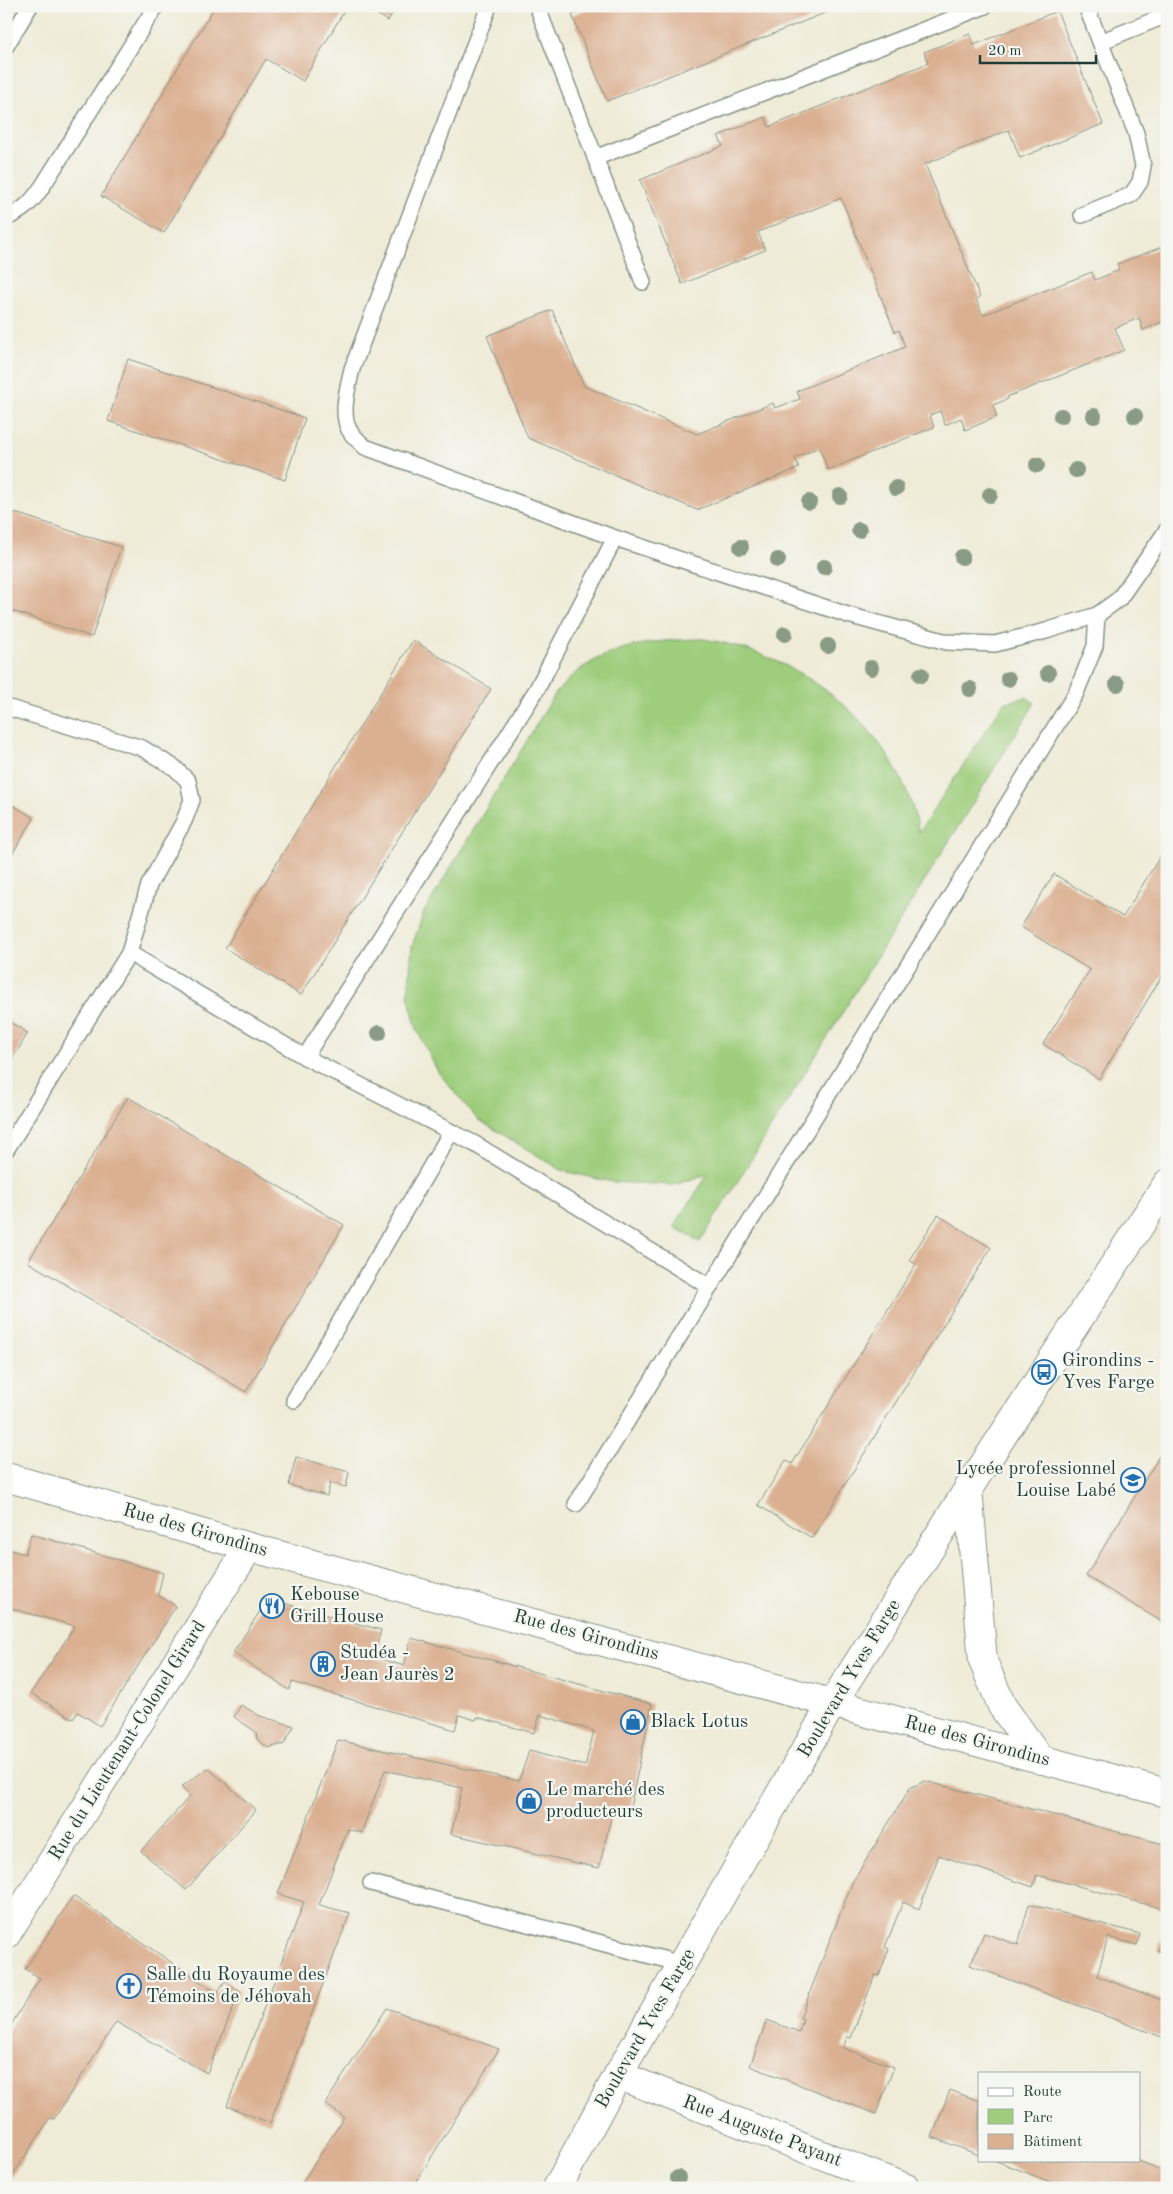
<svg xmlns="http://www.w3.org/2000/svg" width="1173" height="2194" font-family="'Old Standard TT',serif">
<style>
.green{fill:#9ecd7b;stroke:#5e8558}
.building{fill:#dbb092}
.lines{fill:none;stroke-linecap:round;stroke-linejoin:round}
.service-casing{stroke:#879486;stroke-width:18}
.minor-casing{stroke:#879486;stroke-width:30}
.tertiary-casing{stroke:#879486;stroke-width:30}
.service{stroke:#fff;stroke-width:15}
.minor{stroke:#fff;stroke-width:28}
.tertiary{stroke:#fff;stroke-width:28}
.tree{fill:#8a9b85}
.labels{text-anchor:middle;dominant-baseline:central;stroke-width:4.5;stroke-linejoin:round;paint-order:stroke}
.poi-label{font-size:19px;fill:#1f3d34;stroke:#f6f6f2;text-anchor:start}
.street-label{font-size:19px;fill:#1f3d34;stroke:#f6f6f2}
</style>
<rect width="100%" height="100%" fill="#f6f6f2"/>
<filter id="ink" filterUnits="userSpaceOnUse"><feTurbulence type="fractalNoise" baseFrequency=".02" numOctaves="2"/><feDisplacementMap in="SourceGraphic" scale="10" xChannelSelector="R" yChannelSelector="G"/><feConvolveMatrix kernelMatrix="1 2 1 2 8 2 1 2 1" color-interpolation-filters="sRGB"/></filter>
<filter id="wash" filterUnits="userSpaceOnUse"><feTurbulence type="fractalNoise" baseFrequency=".0096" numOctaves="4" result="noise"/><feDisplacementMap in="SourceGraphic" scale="20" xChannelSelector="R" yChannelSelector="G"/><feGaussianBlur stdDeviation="1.12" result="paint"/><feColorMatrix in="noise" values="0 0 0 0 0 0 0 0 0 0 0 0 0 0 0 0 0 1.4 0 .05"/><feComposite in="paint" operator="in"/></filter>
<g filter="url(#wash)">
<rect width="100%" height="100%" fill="#efebd7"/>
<!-- green -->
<path class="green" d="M703 639C803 654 899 729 919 832L1004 703 1026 697 1035 703 700 1242 674 1227 708 1174 673 1185 612 1182 563 1171 477 1119 438 1072 417 1030 408 995 412 946 424 912 556 692C564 685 572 675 581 669 617 643 661 640 703 639Z"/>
<g id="blocks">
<!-- building -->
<g class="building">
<polygon points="215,6 240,6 246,10 248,6 347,6 303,81 266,59 164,233 101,196"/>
<polygon points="363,6 396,6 388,21"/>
<polygon points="595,6 842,6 607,101 572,15"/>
<polygon points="1057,11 1103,124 1020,158 1009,130 925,164 980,297 976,299 983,315 1092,272 1095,280 1119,270 1117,264 1167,245 1167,320 1143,330 1139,318 1115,328 1124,350 1007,397 1008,399 993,405 997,417 965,430 961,418 945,425 940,411 930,415 934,427 828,470 819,447 795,458 799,468 697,510 528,438 487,336 552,310 584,386 697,434 773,403 775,408 800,399 797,391 905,347 899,330 895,332 841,198 758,232 765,250 682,284 640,180 723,146 718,136 765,117 769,127 928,63 924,52 970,34 974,45"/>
<polygon points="128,359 305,418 285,480 108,421"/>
<polygon points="6,510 121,547 92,637 6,609"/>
<polygon points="413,640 491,689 301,995 225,948"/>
<polygon points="6,801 34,818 6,864"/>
<polygon points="1167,845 1167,968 1099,1079 1043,1044 1090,970 1021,927 1054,874 1123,917"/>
<polygon points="6,1020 28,1033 6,1070"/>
<polygon points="128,1097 344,1225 246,1392 28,1262"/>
<polygon points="938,1215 991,1248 812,1538 758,1505 786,1460 792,1464 916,1264 909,1260"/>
<polygon points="1167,1444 1167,1625 1086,1576"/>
<polygon points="296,1457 349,1472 346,1487 330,1483 327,1496 289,1485"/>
<polygon points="31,1534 163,1573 158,1595 176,1606 100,1726 78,1712 73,1719 31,1693 75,1626 10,1608 10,1610 6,1609 6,1549 25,1554"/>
<polygon points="268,1599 381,1630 374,1657 404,1666 411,1638 652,1704 630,1808 614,1805 599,1868 451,1834 462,1788 385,1770 361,1833 348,1829 319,1905 350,1913 270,2123 227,2106 304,1902 278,1894 338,1740 519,1781 529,1751 585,1766 594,1731 540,1715 534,1733 477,1717 476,1720 459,1715 455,1730 292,1682 289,1690 233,1653"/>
<polygon points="241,1705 260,1716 294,1726 284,1744 268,1748 257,1739 256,1732 234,1717"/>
<polygon points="208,1768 256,1810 186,1890 141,1851 190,1796 181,1787"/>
<polygon points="925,1781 1167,1845 1167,1910 1037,1875 1033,1887 939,1855 919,1909 903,1902 885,1947 889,1949 879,1976 875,1975 851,2038 847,2037 843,2048 894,2067 876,2114 750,2066 767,2020 799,2032 803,2019 800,2018 852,1883 910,1788"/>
<polygon points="73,1896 217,1993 225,1981 240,1991 207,2073 116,2022 54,2119 50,2118 6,2185 6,2033 40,1978 25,1969"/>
<polygon points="1029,1904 1140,1934 1137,1945 1108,1937 1097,1976 1167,2002 1167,2039 970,1965 984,1933 1018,1945"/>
<polygon points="1161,1940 1167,1942 1167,1954 1158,1951"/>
<polygon points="387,2008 499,2049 412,2188 299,2188 344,2117 325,2104"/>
<polygon points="950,2090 979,2101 979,2155 932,2137"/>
<polygon points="994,2160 1136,2160 1167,2172 1167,2188 1066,2188"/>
</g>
</g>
</g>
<g filter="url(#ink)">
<use href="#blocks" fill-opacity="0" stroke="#879486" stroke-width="1"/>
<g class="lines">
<defs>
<g id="service">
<path d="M489 6 352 369C348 387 339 416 351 433 355 438 361 443 365 447L615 538 848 615 947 642 995 644 1046 631 1097 615 1119 599 1167 530"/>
<polyline points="537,6 643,282"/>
<polyline points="1100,42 1167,15"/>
<polyline points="6,46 30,6"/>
<polyline points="595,158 985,6"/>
<polyline points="1082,215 1131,195 1140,182 1143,166 1136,133 1086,6"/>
<path d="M6 218C23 211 32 202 42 187L156 6"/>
<polyline points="6,707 142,748 175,768 188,781 192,800 184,821 149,885 129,953 6,1150"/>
<polyline points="129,953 305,1057 475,1144 710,1287"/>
<polyline points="305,1057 537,689 615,538"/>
<polyline points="294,1400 451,1132"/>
<polyline points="576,1504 1076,693 1095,646 1097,615"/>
<polyline points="371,1883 682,1964"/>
</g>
<g id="minor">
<polyline points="6,1477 249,1547 1167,1793"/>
<polyline points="6,1935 249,1547"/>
<polyline points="618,2075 906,2188"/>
</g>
<g id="tertiary">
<polyline points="968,1489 983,1661 1002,1706 1041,1760"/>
<polyline points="557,2188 618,2075 833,1702 977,1475 1167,1184"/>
</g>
</defs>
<!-- service casing -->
<use href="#service" class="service-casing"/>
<!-- minor casing -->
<use href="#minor" class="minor-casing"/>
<!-- tertiary casing -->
<use href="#tertiary" class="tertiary-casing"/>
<!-- service -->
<use href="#service" class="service"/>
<!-- minor -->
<use href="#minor" class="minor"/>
<!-- tertiary -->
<use href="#tertiary" class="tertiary"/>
</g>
<!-- trees -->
<g class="tree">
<circle cx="1061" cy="416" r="8"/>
<circle cx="1094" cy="416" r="8"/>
<circle cx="1135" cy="416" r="8"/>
<circle cx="1037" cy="465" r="8"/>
<circle cx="1076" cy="470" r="8"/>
<circle cx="896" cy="488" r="8"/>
<circle cx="990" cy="495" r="8"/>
<circle cx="840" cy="496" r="8"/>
<circle cx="809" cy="502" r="8"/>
<circle cx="859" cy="530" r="8"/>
<circle cx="741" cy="547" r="8"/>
<circle cx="962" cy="557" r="8"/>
<circle cx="778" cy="560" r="8"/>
<circle cx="824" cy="567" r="8"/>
<circle cx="785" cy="634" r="8"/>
<circle cx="828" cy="646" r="8"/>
<circle cx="871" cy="668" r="8"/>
<circle cx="1048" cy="673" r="8"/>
<circle cx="921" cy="675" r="8"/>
<circle cx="1008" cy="679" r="8"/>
<circle cx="1117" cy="684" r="8"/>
<circle cx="970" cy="689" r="8"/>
<circle cx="379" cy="1033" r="8"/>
<circle cx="678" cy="2178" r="8"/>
</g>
</g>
<!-- icons -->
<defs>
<symbol id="bus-ring" viewBox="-11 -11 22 22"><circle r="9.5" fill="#f6f6f2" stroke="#1f6fb2" stroke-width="1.5"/><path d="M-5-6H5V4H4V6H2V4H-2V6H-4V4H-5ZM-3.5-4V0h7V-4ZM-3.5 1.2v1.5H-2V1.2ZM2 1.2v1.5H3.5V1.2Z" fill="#1f6fb2"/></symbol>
<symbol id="school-ring" viewBox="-11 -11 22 22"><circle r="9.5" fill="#f6f6f2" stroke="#1f6fb2" stroke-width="1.5"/><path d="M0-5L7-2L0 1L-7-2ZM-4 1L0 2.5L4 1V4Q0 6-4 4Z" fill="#1f6fb2"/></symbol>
<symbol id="restaurant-ring" viewBox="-11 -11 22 22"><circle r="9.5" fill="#f6f6f2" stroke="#1f6fb2" stroke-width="1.5"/><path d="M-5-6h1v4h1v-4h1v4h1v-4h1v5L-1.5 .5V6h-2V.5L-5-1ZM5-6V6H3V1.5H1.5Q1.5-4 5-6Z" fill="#1f6fb2"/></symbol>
<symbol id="building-ring" viewBox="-11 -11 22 22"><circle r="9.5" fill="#f6f6f2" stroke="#1f6fb2" stroke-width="1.5"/><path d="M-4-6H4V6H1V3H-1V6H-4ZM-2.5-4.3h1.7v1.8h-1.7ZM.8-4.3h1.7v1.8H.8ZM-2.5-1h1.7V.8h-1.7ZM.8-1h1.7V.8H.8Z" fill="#1f6fb2"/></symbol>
<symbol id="shop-ring" viewBox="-11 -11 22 22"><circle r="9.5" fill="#f6f6f2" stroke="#1f6fb2" stroke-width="1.5"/><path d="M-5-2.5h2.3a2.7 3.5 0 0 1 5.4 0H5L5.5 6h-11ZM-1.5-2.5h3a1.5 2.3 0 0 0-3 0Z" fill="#1f6fb2"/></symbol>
<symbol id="church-ring" viewBox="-11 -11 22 22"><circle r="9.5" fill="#f6f6f2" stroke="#1f6fb2" stroke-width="1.5"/><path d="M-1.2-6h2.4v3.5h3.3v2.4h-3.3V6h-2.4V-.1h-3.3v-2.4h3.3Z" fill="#1f6fb2"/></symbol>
</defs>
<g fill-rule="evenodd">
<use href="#bus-ring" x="1030" y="1358" width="28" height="28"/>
<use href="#school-ring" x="1119" y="1466" width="28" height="28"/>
<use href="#restaurant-ring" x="258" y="1592" width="28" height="28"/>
<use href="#building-ring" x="309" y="1650" width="28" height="28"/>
<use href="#shop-ring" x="619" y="1708" width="28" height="28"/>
<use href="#shop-ring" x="515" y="1787" width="28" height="28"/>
<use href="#church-ring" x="115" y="1972" width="28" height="28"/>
</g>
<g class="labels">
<!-- poi labels -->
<g class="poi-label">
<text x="1062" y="1361">Girondins -<tspan x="1062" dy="22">Yves Farge</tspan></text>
<text x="1116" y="1469" text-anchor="end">Lycée professionnel<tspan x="1116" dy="22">Louise Labé</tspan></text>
<text x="290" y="1595">Kebouse<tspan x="290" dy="22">Grill House</tspan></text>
<text x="340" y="1653">Studéa -<tspan x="340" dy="22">Jean Jaurès 2</tspan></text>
<text x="650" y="1722">Black Lotus</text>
<text x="546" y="1790">Le marché des<tspan x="546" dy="22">producteurs</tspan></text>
<text x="146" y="1975">Salle du Royaume des<tspan x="146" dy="22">Témoins de Jéhovah</tspan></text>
</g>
<!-- street labels -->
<g class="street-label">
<text transform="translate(195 1531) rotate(16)">Rue des Girondins</text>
<text transform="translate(586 1636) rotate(15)">Rue des Girondins</text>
<text transform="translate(850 1679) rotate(-59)">Boulevard Yves Farge</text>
<text transform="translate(128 1741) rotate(-58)">Rue du Lieutenant-Colonel Girard</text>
<text transform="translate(977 1742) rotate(15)">Rue des Girondins</text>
<text transform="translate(646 2029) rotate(-60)">Boulevard Yves Farge</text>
<text transform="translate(762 2132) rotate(21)">Rue Auguste Payant</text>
</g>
</g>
<!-- margin -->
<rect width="1173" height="2194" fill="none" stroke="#f6f6f2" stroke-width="25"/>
<!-- legend -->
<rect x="978" y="2072" width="162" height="90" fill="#f6f6f2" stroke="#a0aca6"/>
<rect x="988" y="2088" width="25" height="8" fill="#ffffff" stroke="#a0aca6"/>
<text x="1023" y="2096" font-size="15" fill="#1f3d34">Route</text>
<rect x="988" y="2109" width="25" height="15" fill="#9ecd7b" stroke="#a0aca6"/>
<text x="1023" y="2122" font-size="15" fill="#1f3d34">Parc</text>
<rect x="988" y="2134" width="25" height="15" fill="#dbb092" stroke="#a0aca6"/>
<text x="1023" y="2146" font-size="15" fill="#1f3d34">Bâtiment</text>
<!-- scale -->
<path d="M980 55v8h116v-8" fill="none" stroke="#1f3d34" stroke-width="2.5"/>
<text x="988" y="55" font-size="15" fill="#1f3d34" stroke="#f6f6f2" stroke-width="4" paint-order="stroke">20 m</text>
</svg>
